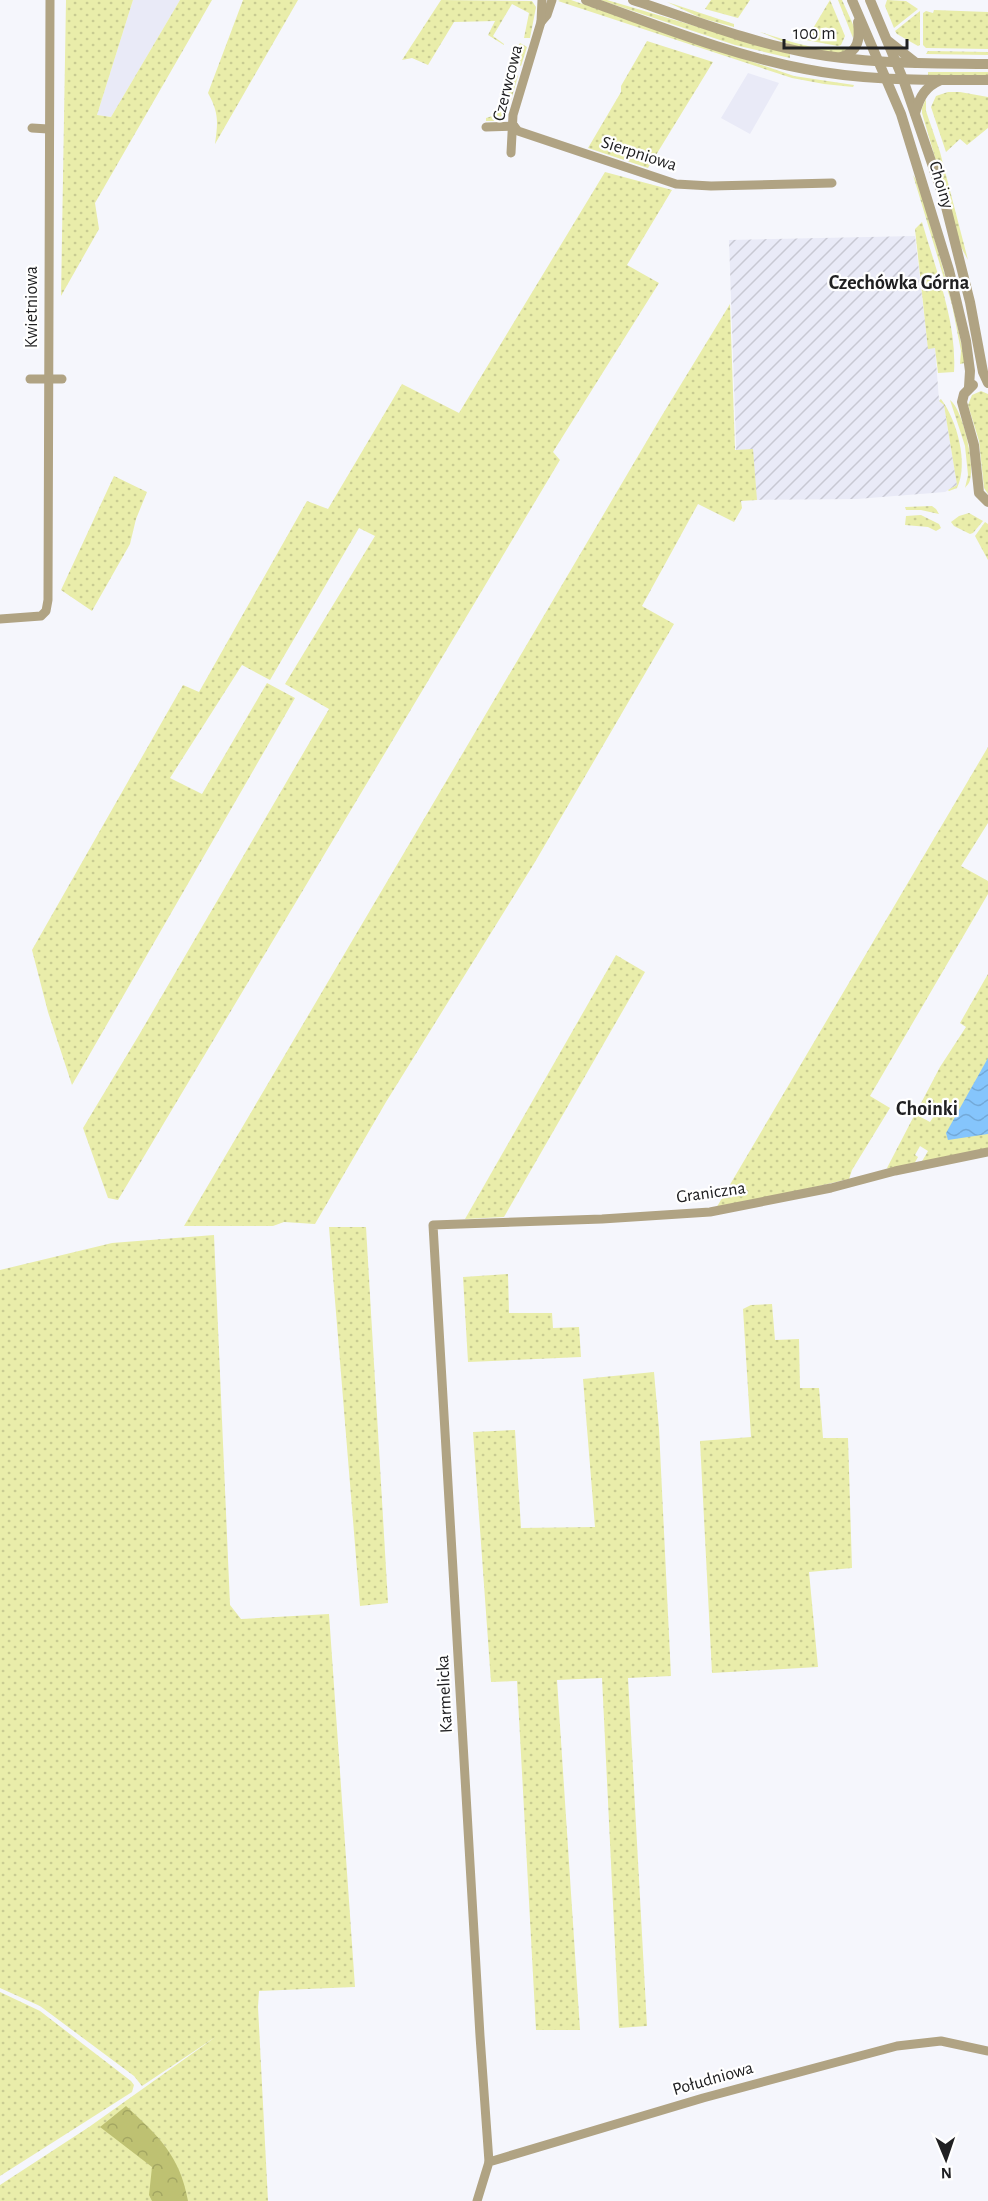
<svg xmlns="http://www.w3.org/2000/svg" width="988" height="2201" font-family="'Alegreya Sans',sans-serif">
<style>
.built{fill:#e9eaf7}
.industrial{fill:url(#industrial-furrows)}
.grass{fill:url(#grass-dots)}
.forest{fill:url(#forest-crowns)}
.water{fill:url(#water-waves)}
.lines{fill:none;stroke-linecap:round;stroke-linejoin:round}
.minor{stroke:#b0a383;stroke-width:9}
.tertiary{stroke:#b0a383;stroke-width:10}
.labels{text-anchor:middle;dominant-baseline:central;stroke-width:4.5;stroke-linejoin:round;paint-order:stroke}
.street-label{font-size:18px;fill:#202022;stroke:#fff}
.neighbourhood-label{font-size:20px;font-weight:bold;fill:#202022;stroke:#fff}
</style>
<defs>
<pattern id="industrial-furrows" width="10" height="10" patternUnits="userSpaceOnUse" patternTransform="scale(1.5)"><rect width="10" height="10" fill="#e9eaf7"/><path d="M-1 1l2-2M0 10L10 0M9 11l2-2" fill="none" stroke="#c8c8d3"/></pattern>
<pattern id="grass-dots" width="8" height="8" patternUnits="userSpaceOnUse" patternTransform="scale(1.5)"><rect width="8" height="8" fill="#e9edaa"/><path d="M2 2h.1M6 6h.1" fill="none" stroke="#c8cb92" stroke-width="1.8" stroke-linecap="round"/></pattern>
<pattern id="forest-crowns" width="20" height="18" patternUnits="userSpaceOnUse" patternTransform="scale(1.5)"><rect width="20" height="18" fill="#bec172"/><path d="M2 6a3 3 0 1 1 6 0M12 15a3 3 0 1 1 6 0" fill="none" stroke="#a3a662"/></pattern>
<pattern id="water-waves" width="16" height="10" patternUnits="userSpaceOnUse" patternTransform="scale(1.5)"><rect width="16" height="10" fill="#85c5fc"/><path d="M0 5q4-4 8 0t8 0" fill="none" stroke="#73a9d8"/></pattern>
</defs>
<rect width="100%" height="100%" fill="#f5f6fc"/>
<!-- built -->
<g class="built">
<polygon points="133,0 180,0 111,117 97,115"/>
<polygon points="748,73 779,83 750,134 721,118"/>
</g>
<!-- industrial -->
<polygon class="industrial" points="915,236 928,348 935,348 939,400 944,404 957,485 945,492 857,499 738,500 729,240"/>
<!-- grass -->
<g class="grass">
<polygon points="66,0 133,0 97,115 111,117 180,0 212,0 95,203 99,229 61,296"/>
<path d="M243 0H298L215 144C218 122 219 113 208 93Z"/>
<polygon points="441,0 532,1 536,7 530,38 524,38 529,13 512,4 493,36 504,44 504,45 488,35 495,21 454,22 428,65 412,58 402,60"/>
<polygon points="560,0 571,0 794,76 854,85 853,87 824,84 792,78 558,1"/>
<polygon points="600,0 607,0 790,54 790,58 735,45"/>
<polygon points="711,0 750,0 738,18 705,9"/>
<polygon points="830,0 845,36 841,45 838,46 806,40"/>
<polygon points="838,0 842,0 855,29 853,38"/>
<polygon points="887,0 906,1 918,9 894,28 885,6"/>
<polygon points="667,2 734,24 734,27 701,18"/>
<polygon points="934,10 988,12 988,49 926,48 923,45 923,13 926,11 933,13"/>
<polygon points="920,11 920,45 918,46 897,34 895,31"/>
<path d="M760 32C783 39 824 55 848 47L850 48 839 54 791 45Z"/>
<polygon points="647,41 713,62 648,168 588,148 621,92 621,86"/>
<polygon points="520,43 527,47 521,66 516,63 519,54 515,52"/>
<polygon points="928,51 988,52 988,55 926,54"/>
<rect x="928" y="72" width="60" height="3"/>
<path d="M513 73 518 76 506 117 500 121H486V118C506 114 508 90 513 73Z"/>
<polygon points="948,92 960,92 988,97 988,128 967,145 960,139 946,152 931,107 936,96"/>
<polygon points="926,99 926,111 940,152 968,260 961,247 922,113 922,108"/>
<polygon points="605,172 672,190 627,265 659,283 553,452 560,460 118,1200 108,1198 83,1128 139,1035 329,709 285,684 375,536 359,528 270,680 242,665 170,778 202,794 267,683 295,698 72,1085 48,1012 32,950 183,685 199,692 307,501 328,509 402,384 459,413"/>
<path d="M913 175 918 183C936 243 954 302 965 363L960 364 961 351 952 305Z"/>
<path d="M922 222C936 271 957 322 954 372L938 373 935 348 928 349 915 229Z"/>
<polygon points="730,304 735,450 753,449 757,500 741,501 742,508 734,522 698,504 642,606 674,624 535,862 386,1102 315,1224 284,1222 273,1226 184,1226 661,417"/>
<polygon points="981,391 988,394 988,494 984,488 979,441 968,405 972,395"/>
<path d="M941 399C957 420 969 464 957 488L949 491 948 490 957 485 944 405 939 401Z"/>
<path d="M950 400C963 409 975 465 970 480 969 484 967 485 965 488L968 475 965 446Z"/>
<polygon points="114,476 147,492 136,519 130,544 92,611 61,590"/>
<polygon points="932,506 936,509 939,514 921,510 906,510 905,507"/>
<polygon points="969,513 983,521 973,533 970,534 954,526 951,522 959,516"/>
<polygon points="921,515 939,524 941,528 936,531 928,527 905,525 906,516"/>
<polygon points="985,522 988,524 988,560 975,536"/>
<polygon points="988,747 988,823 961,866 988,881 988,894 870,1096 890,1108 852,1170 849,1179 715,1210"/>
<polygon points="616,955 645,972 504,1217 465,1219"/>
<polygon points="988,974 988,1149 921,1163 928,1151 920,1146 915,1155 918,1157 914,1164 891,1170 887,1168 915,1114 930,1122 934,1116 919,1107 940,1067 966,1027 960,1023"/>
<polygon points="329,1227 366,1227 388,1603 360,1606"/>
<polygon points="214,1235 230,1605 241,1619 329,1614 355,1987 259,1991 258,2007 268,2201 0,2201 0,2185 89,2127 217,2036 142,2086 134,2076 40,2006 0,1988 0,1270 112,1243"/>
<polygon points="508,1274 509,1313 552,1313 553,1328 579,1327 581,1357 468,1362 463,1277"/>
<polygon points="772,1304 775,1340 799,1339 800,1388 819,1388 823,1438 848,1438 852,1568 809,1572 818,1667 712,1673 700,1441 751,1437 743,1309 751,1305"/>
<polygon points="654,1372 659,1429 671,1676 628,1678 647,2026 619,2028 602,1678 557,1680 580,2030 536,2030 517,1681 491,1682 473,1432 515,1430 521,1528 595,1527 583,1379"/>
<polygon points="0,1992 40,2011 131,2081 134,2085 132,2092 0,2176"/>
</g>
<!-- forest -->
<path class="forest" d="M126 2106C158 2136 180 2155 188 2201H152L149 2195 152 2167 100 2127Z"/>
<!-- water -->
<polygon class="water" points="988,1058 988,1134 948,1140 946,1133"/>
<g class="lines">
<!-- minor -->
<g class="minor">
<polyline points="541,22 547,15 552,0"/>
<polyline points="514,126 518,131 676,184 711,186 832,183"/>
<polyline points="486,127 514,126"/>
<polyline points="32,128 48,129"/>
<polyline points="511,153 513,115 541,22 542,0"/>
<polyline points="30,379 62,379"/>
<polyline points="0,619 41,616 46,611 48,600 50,0"/>
<polyline points="489,2162 480,2036 433,1225 602,1219 710,1212 831,1188 895,1171 988,1152"/>
<polyline points="477,2201 489,2162 703,2098 897,2046 941,2041 988,2051"/>
</g>
<!-- tertiary -->
<g class="tertiary">
<path d="M586 0C657 25 730 55 805 69 865 81 927 80 988 80"/>
<path d="M633 0C691 19 749 42 809 53 868 64 928 63 988 64"/>
<polyline points="852,0 901,114 949,270 966,341 970,371 969,387"/>
<polyline points="870,0 903,79 944,199 970,302 983,372 988,383"/>
<polyline points="888,41 916,63"/>
<path d="M841 57C859 52 860 38 858 22"/>
<path d="M915 113C920 96 925 87 941 80"/>
<polyline points="973,385 964,394 962,402 974,445 979,493 988,502"/>
</g>
</g>
<g class="labels">
<!-- street labels -->
<g class="street-label">
<text transform="translate(508 83) rotate(-76)">Czerwcowa</text>
<text transform="translate(639 154) rotate(18)">Sierpniowa</text>
<text transform="translate(941 185) rotate(73)">Choiny</text>
<text transform="translate(32 307) rotate(-90)">Kwietniowa</text>
<text transform="translate(711 1193) rotate(-8)">Graniczna</text>
<text transform="translate(445 1694) rotate(-93)">Karmelicka</text>
<text transform="translate(713 2079) rotate(-16)">Południowa</text>
</g>
<!-- neighbourhood labels -->
<g class="neighbourhood-label">
<text x="899" y="283">Czechówka Górna</text>
<text x="927" y="1109">Choinki</text>
</g>
</g>
<!-- north arrow -->
<g transform="translate(946 2159) rotate(178)" stroke="#ffffff" stroke-width="4.5" paint-order="stroke">
<path d="M0-4.5L10 22L0 15L-10 22Z" fill="#202022"/>
<text y="-9" font-size="16" font-weight="bold" text-anchor="middle" fill="#202022">N</text>
</g>
<!-- scale -->
<path d="M784 39v9h123v-9" fill="none" stroke="#202022" stroke-width="3"/>
<text x="793" y="39" font-size="18" fill="#202022" stroke="#ffffff" stroke-width="4.5" paint-order="stroke">100 m</text>
</svg>
